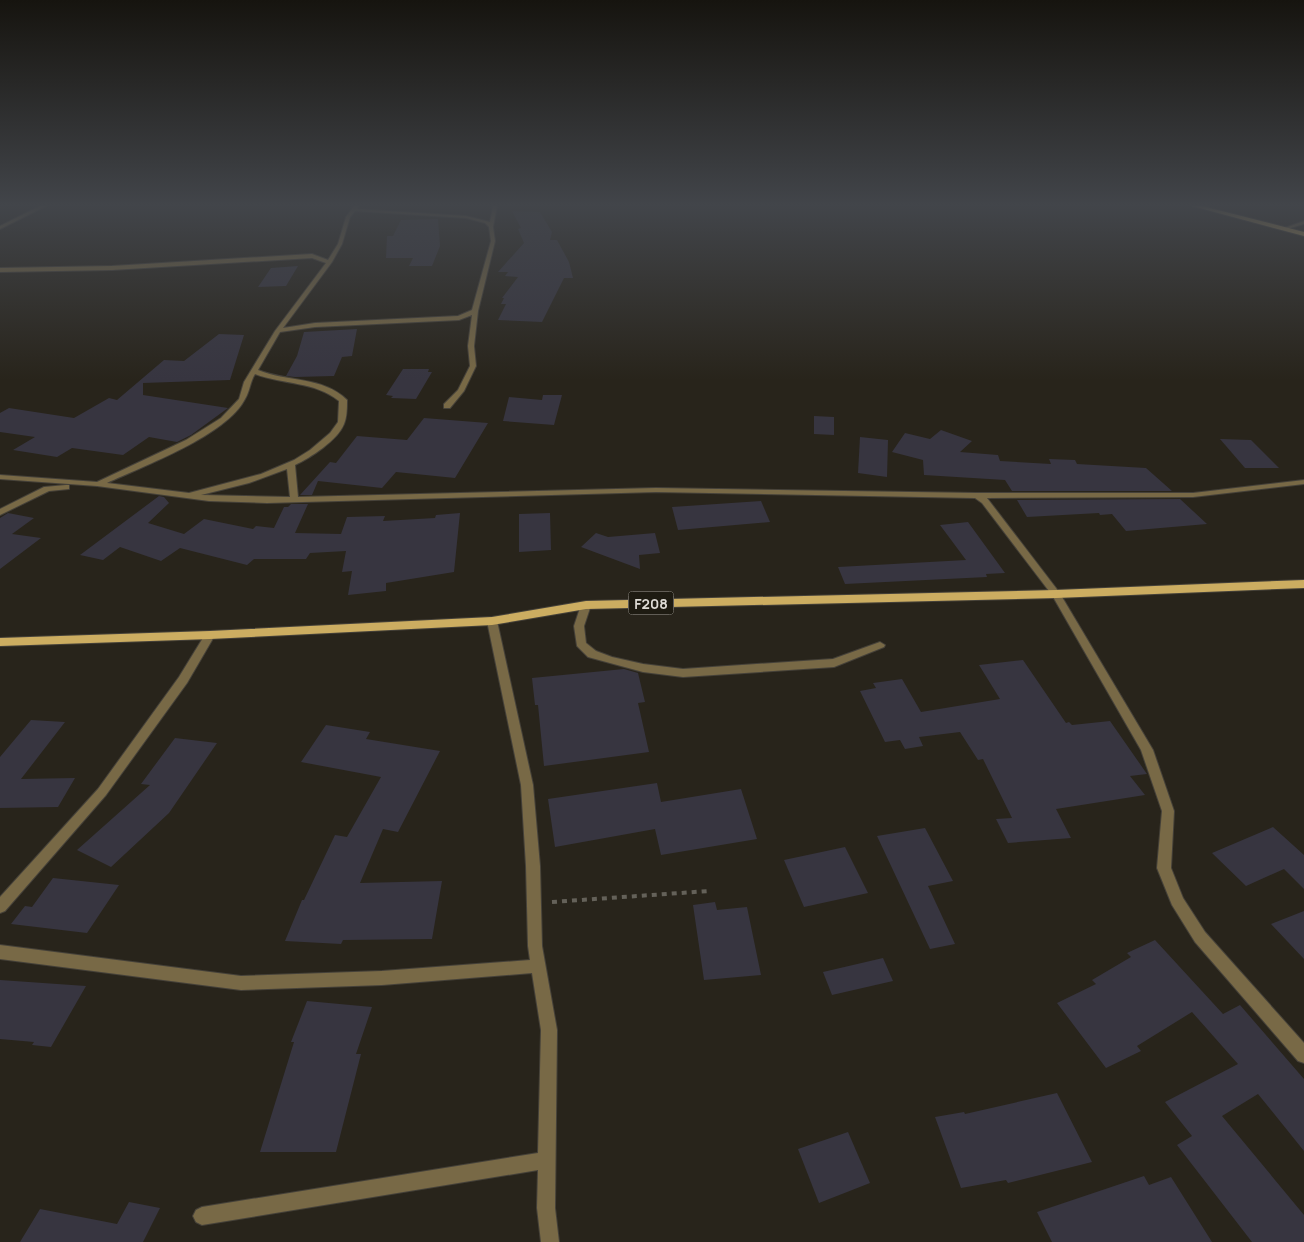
<svg xmlns="http://www.w3.org/2000/svg" width="1304" height="1242" font-family="Manrope,sans-serif">
<style>
.building{fill:#373540}
.lines{fill:none;stroke-linecap:round;stroke-linejoin:round}
.lane-casing{stroke:#454139;stroke-width:2}
.street-casing{stroke:#454139;stroke-width:2}
.primary-casing{stroke:#454139;stroke-width:2}
.path{stroke:#646159;stroke-width:4;stroke-dasharray:5 5;stroke-linecap:butt}
.lane{fill:#786946;fill-rule:evenodd}
.street{fill:#786946;fill-rule:evenodd}
.primary{fill:#ccad61;fill-rule:evenodd}
.labels{text-anchor:middle;dominant-baseline:central;stroke-width:4.5;stroke-linejoin:round;paint-order:stroke}
.shield{fill:#1e1b12;stroke:#a4a19a;stroke-width:1}
.shield-label{font-size:14px;font-weight:bold;fill:#dedbd5}
</style>
<rect width="100%" height="100%" fill="#28241b"/>
<!-- building -->
<g class="building">
<polygon points="512,211 540,212 552,232 550,240 557,240 569,262 573,278 564,278 542,322 498,320 506,304 501,304 504,298 502,298 518,277 505,276 508,272 498,272 524,243 518,229 521,228"/>
<polygon points="438,219 440,246 432,266 409,266 413,258 386,258 387,236 393,236 401,220"/>
<polygon points="298,266 286,286 258,287 271,268"/>
<polygon points="357,329 352,356 342,357 334,376 295,377 286,376 297,356 304,332"/>
<polygon points="219,334 244,335 230,380 143,383 143,395 228,408 191,435 177,442 149,437 123,455 72,448 57,457 13,450 35,437 0,432 0,413 9,408 74,418 109,398 117,400 164,360 184,361"/>
<polygon points="403,369 429,369 428,372 432,372 416,399 391,398 393,396 386,395"/>
<polygon points="543,395 562,395 554,425 503,421 509,397 542,400"/>
<polygon points="814,416 834,417 834,435 814,434"/>
<polygon points="424,418 488,423 455,478 396,472 382,488 318,481 312,495 300,495 330,462 336,463 357,436 407,440"/>
<polygon points="941,430 972,441 960,452 998,455 1000,461 1051,464 1049,459 1075,460 1077,464 1146,468 1172,491 1012,491 1005,480 924,475 923,460 892,452 905,433 930,439"/>
<polygon points="860,437 888,440 887,477 858,473"/>
<polygon points="1220,439 1251,440 1279,468 1245,468"/>
<polygon points="159,496 164,497 169,503 148,523 184,534 204,519 253,529 256,526 274,528 284,507 288,507 291,504 308,504 295,533 341,534 347,517 385,516 383,521 435,518 436,515 460,513 454,572 386,583 386,591 348,595 352,571 342,572 346,551 310,553 306,559 254,559 247,565 180,548 161,561 120,547 103,560 80,555"/>
<polygon points="1180,499 1207,524 1126,531 1112,514 1100,515 1099,513 1027,517 1017,500"/>
<polygon points="761,501 770,522 678,530 672,507"/>
<polygon points="8,513 34,518 12,534 41,538 0,569 0,518"/>
<polygon points="550,513 551,550 519,552 519,514"/>
<polygon points="968,522 1005,573 986,574 987,577 845,584 838,567 966,560 940,525"/>
<polygon points="596,533 608,537 655,533 660,553 639,555 640,569 581,547"/>
<polygon points="1023,660 1066,723 1069,722 1072,725 1110,721 1147,774 1130,776 1145,795 1056,809 1071,838 1008,843 996,819 1012,818 983,759 978,760 960,732 919,737 923,746 905,749 900,740 885,742 860,691 876,688 873,683 902,679 921,712 1000,699 979,665"/>
<polygon points="624,669 638,673 645,702 638,703 649,752 544,766 538,705 535,705 532,678"/>
<polygon points="31,720 65,722 21,779 75,778 58,807 0,808 0,757"/>
<polygon points="326,725 370,732 366,739 440,751 398,832 383,829 360,883 442,881 432,939 343,940 341,944 285,941 302,900 304,900 335,835 347,837 381,777 301,762"/>
<polygon points="175,738 217,743 169,813 111,867 77,850 150,785 141,784"/>
<polygon points="657,783 661,802 741,789 757,839 661,855 655,829 555,847 548,799"/>
<polygon points="1273,827 1304,855 1304,889 1284,869 1246,886 1212,853"/>
<polygon points="925,828 953,881 928,886 955,944 930,949 877,836"/>
<polygon points="845,847 868,893 804,907 784,860"/>
<polygon points="53,878 119,885 87,933 11,924 25,906 32,907"/>
<polygon points="715,902 717,910 747,907 761,975 704,980 693,905"/>
<polygon points="1304,911 1304,959 1271,924"/>
<polygon points="1155,940 1223,1014 1240,1005 1304,1079 1304,1151 1258,1094 1222,1116 1304,1215 1304,1242 1252,1242 1177,1145 1192,1136 1165,1102 1238,1064 1192,1012 1137,1046 1141,1051 1106,1068 1057,1003 1096,984 1092,980 1131,957 1127,953"/>
<polygon points="883,958 893,981 832,995 823,972"/>
<polygon points="0,980 86,986 51,1047 32,1045 34,1042 0,1039"/>
<polygon points="307,1001 372,1007 356,1054 361,1054 336,1152 260,1152 294,1042 291,1042"/>
<polygon points="1057,1093 1092,1162 1008,1183 1006,1180 961,1188 935,1117 964,1112 965,1114"/>
<polygon points="848,1132 870,1183 819,1203 798,1149"/>
<polygon points="1144,1176 1149,1185 1171,1177 1212,1242 1052,1242 1037,1212"/>
<polygon points="129,1202 160,1208 143,1242 20,1242 40,1209 117,1224"/>
</g>
<g class="lines">
<defs>
<polygon id="lane" points="586,602 591,605 584,626 586,643 596,651 612,657 643,664 683,669 833,659 880,642 885,645 884,647 834,667 683,677 643,672 588,657 577,646 574,626 581,605"/>
<g id="street">
<polygon points="40,206 46,206 0,229 0,226"/>
<path d="M354 206H359L357 209 466 216 490 222 493 206H497L493 227 495 241 478 311 474 346 476 366 464 391 450 408H444V404L458 390 470 366 468 346 472 315 459 320 315 327 280 332 258 370C286 382 323 376 347 400 347 408 347 417 344 424 338 440 310 458 295 465L298 497 656 488 977 493H1193L1304 480V484L1193 497 987 498 1059 592 1153 750 1174 811 1171 868 1183 898 1205 932 1304 1043V1063L1298 1061 1195 942 1172 905 1157 868 1162 811 1141 750 1052 595 982 503 975 498 656 492 267 503 209 501 97 486 0 479V475L97 482 186 440 221 418 239 399 244 382 275 331 326 263 312 258 112 270 0 272V268L112 266 312 254 328 260 338 244 346 217ZM355 211 466 218 485 223 489 227 491 241 472 310 458 316 315 323 283 328 332 262 342 244 350 217ZM255 374C284 385 314 381 339 401L338 422 330 433 310 450 294 460 261 474 189 493 107 483C144 466 227 435 245 399 250 391 250 382 255 374ZM287 469 290 497 201 495 249 483Z"/>
<polygon points="1304,221 1304,224 1284,230 1282,229"/>
<polygon points="66,485 69,485 69,489 49,491 0,515 0,509 44,487"/>
<polygon points="492,618 497,621 533,785 540,866 542,946 557,1030 555,1208 559,1242 541,1242 537,1208 538,1170 202,1225 196,1222 193,1216 196,1210 202,1207 538,1153 541,1030 532,973 382,985 241,990 0,959 0,945 241,976 382,971 530,960 528,946 526,866 521,785 487,621"/>
<polygon points="210,632 215,635 187,683 106,795 5,911 0,913 0,897 98,789 179,677 206,633"/>
</g>
<g id="primary">
<polygon points="1192,206 1202,206 1304,232 1304,236"/>
<polygon points="1304,580 1304,588 1056,598 586,609 492,625 210,639 0,646 0,638 210,631 492,617 586,601 1056,590"/>
</g>
</defs>
<!-- lane casing -->
<use href="#lane" class="lane-casing"/>
<!-- street casing -->
<use href="#street" class="street-casing"/>
<!-- primary casing -->
<use href="#primary" class="primary-casing"/>
<!-- path -->
<polyline class="path" points="552,902 709,891"/>
<!-- lane -->
<use href="#lane" class="lane"/>
<!-- street -->
<use href="#street" class="street"/>
<!-- primary -->
<use href="#primary" class="primary"/>
</g>
<!-- sky -->
<linearGradient id="sky" x2="0" y2="1"><stop stop-color="#16140f"/><stop offset="0.54" stop-color="#42454a"/><stop offset="1" stop-color="#42454a" stop-opacity="0"/></linearGradient>
<rect width="1304" height="380" fill="url(#sky)"/>
<g class="labels">
<!-- shield labels -->
<rect class="shield" x="628.5" y="591.5" width="45" height="23" rx="4"/>
<g class="shield-label">
<text x="651" y="603">F208</text>
</g>
</g>
</svg>
